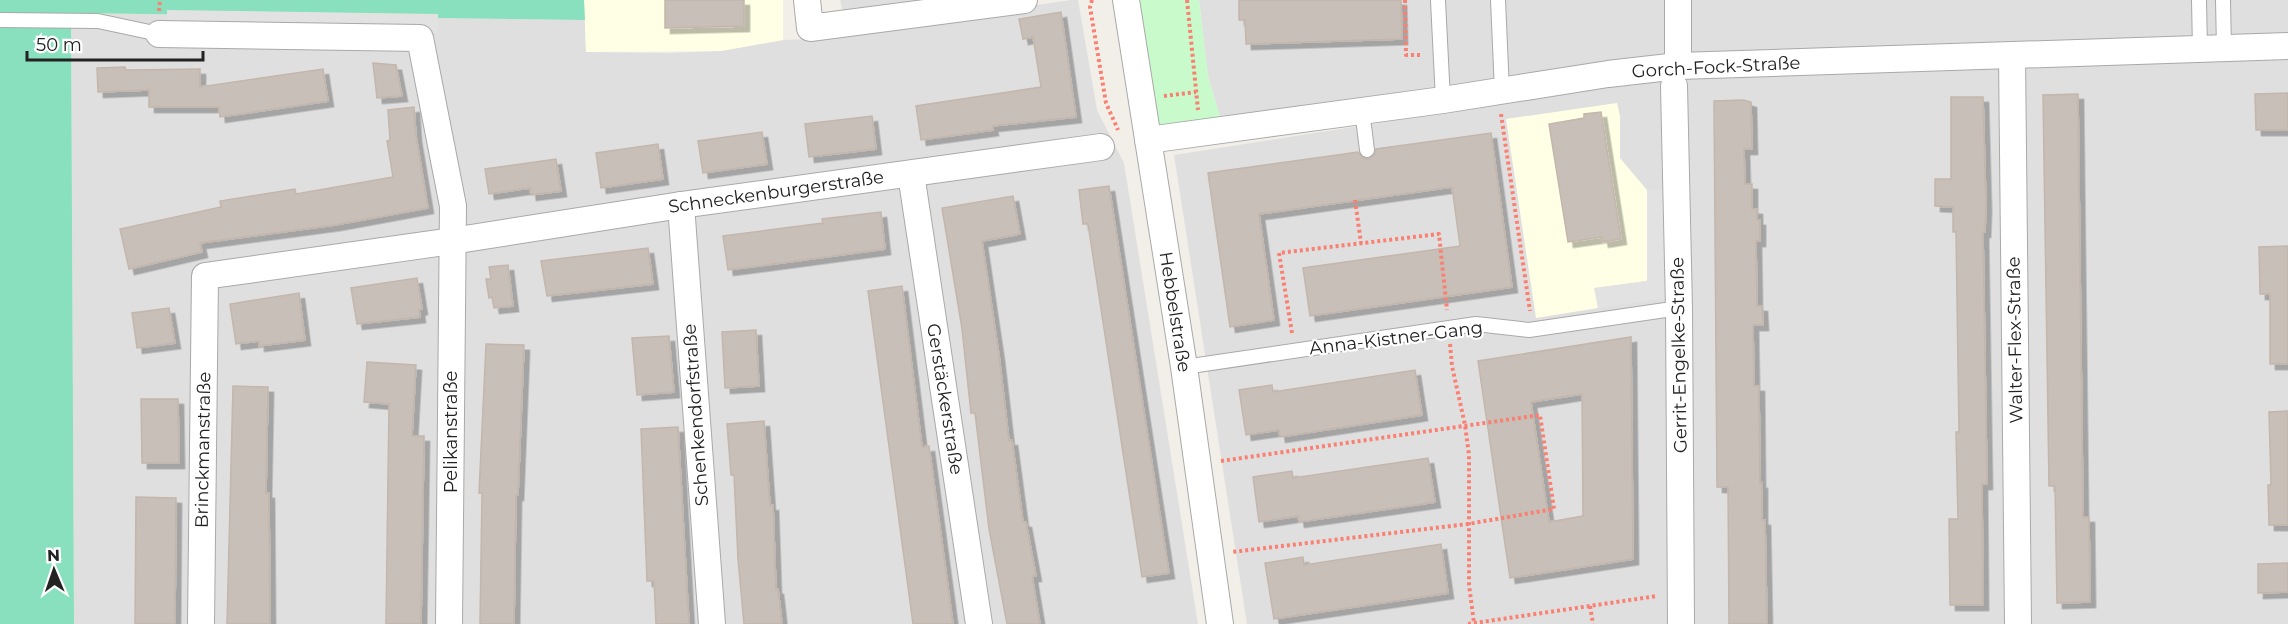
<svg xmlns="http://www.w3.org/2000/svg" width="2288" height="624" font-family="Montserrat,sans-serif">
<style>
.residential{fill:#e0dfdf}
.education{fill:#ffffe5}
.park{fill:#c8facc}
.pitch{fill:#88e0be}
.parking{fill:#e2e2e2}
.building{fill:#c7bfb8;stroke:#c4b6ab;stroke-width:1.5;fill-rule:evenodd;filter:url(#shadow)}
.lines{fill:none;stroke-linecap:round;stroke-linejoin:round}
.service-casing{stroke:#a9a9a9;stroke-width:16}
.minor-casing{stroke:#a9a9a9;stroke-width:28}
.path{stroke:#fa8072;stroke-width:4;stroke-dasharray:3 3;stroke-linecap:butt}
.service{stroke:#fff;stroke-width:14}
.minor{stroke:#fff;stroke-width:26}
.labels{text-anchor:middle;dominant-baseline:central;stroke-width:4.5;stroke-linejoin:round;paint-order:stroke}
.street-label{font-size:18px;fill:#222;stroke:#fff}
</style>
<defs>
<filter id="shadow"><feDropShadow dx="5.5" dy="5.5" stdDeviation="0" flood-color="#0004"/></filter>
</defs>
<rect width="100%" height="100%" fill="#f2efe9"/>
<!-- residential -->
<g class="residential">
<polygon points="840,0 968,0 844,15"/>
<polygon points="1071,0 1078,0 1097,110 1124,163 1198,624 74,624 71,13 585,20 586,52 668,53 721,51 783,40 809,39"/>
<polygon points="1199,0 2288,0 2288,624 1684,624 1684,60 1223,127 1208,76"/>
<polygon points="1666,78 1670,624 1247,624 1174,155"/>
</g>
<!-- education -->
<g class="education">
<polygon points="584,0 783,0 783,40 721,51 586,52"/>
<polygon points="1617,103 1620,116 1620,158 1647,190 1647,281 1595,288 1598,308 1536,318 1506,119"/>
</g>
<!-- park -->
<polygon class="park" points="1126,0 1199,0 1208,76 1223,127 1148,140"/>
<!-- pitch -->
<polygon class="pitch" points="0,0 584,0 585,20 71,13 74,624 0,624"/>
<!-- parking -->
<g class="parking">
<polygon points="167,10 438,14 438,33 167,29"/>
<polygon points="1647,190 1665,190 1667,298 1598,308 1594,288 1647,281"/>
</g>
<!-- building -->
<g class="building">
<polygon points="665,0 744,0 744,26 665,28"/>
<polygon points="1239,0 1401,0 1402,39 1246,44 1245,20 1239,20"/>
<polygon points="1061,12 1076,117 992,126 993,130 921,140 916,106 1041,87 1033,37 1023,39 1019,19"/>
<polygon points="373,63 396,65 402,96 377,98"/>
<polygon points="125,67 126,70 200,69 200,87 323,69 328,101 220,117 219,107 149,107 149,90 98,92 97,68"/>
<polygon points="2288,93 2288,130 2256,130 2255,94"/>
<polygon points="2078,94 2083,517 2089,517 2090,602 2057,603 2055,486 2049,486 2043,95"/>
<polygon points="1951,97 1983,97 1986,207 1985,232 1983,232 1987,484 1982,484 1983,605 1950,605 1949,519 1958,519 1956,432 1959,432 1956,232 1953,232 1953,207 1935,206 1935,179 1951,179"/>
<polygon points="1743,100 1751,102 1752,149 1744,149 1745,184 1752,184 1752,209 1757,209 1757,220 1760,220 1760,241 1756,241 1757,306 1762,306 1763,325 1753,325 1754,386 1759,386 1760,484 1762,483 1762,520 1765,520 1767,624 1729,624 1728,487 1717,487 1714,101"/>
<polygon points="414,107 416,136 428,208 335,225 200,243 202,252 129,269 120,229 221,207 220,201 295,189 296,194 393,177 387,141 390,140 388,110"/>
<polygon points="1601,112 1621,239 1603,242 1602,237 1568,242 1549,124 1584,118 1584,114"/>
<polygon points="872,116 876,149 809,157 805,124"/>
<polygon points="762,132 767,164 703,173 698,141"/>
<polygon points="1491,133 1512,287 1310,316 1303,268 1460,246 1452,187 1259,214 1274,320 1230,327 1208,173 1358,152 1363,158 1369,159 1375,154 1376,149"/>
<polygon points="658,144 663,179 601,188 596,153"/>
<polygon points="556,159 561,191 531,195 530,188 489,194 485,169"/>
<polygon points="1109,186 1169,573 1142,577 1088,224 1083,224 1079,190"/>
<polygon points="1013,196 1020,234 982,241 999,355 1009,441 1012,440 1023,522 1026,522 1036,576 1032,576 1040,624 1007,624 989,529 975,413 971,413 962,329 942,208"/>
<polygon points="881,212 885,249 728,270 723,236 823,223 822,219"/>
<polygon points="2288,246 2288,364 2270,364 2270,294 2260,294 2259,247"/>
<polygon points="648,248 653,284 547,296 541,261"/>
<polygon points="508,265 513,306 494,308 492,297 489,298 486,279 491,279 489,267"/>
<polygon points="417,278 422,309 419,310 420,317 357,324 351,288"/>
<polygon points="902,286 922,447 929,446 953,624 913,624 868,291"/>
<polygon points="299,293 305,340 259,346 259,341 236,344 230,304"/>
<polygon points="169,308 175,343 137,348 132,313"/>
<polygon points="756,330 759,386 725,388 722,332"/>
<polygon points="669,336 674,392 637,395 632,338"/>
<path d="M1631 337 1633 559 1510 578 1478 361ZM1582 394 1583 516 1549 522 1531 402Z"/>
<polygon points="486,344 524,345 518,495 516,495 514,624 480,624 482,493 479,493"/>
<polygon points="367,362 416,365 412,436 424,436 421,624 386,624 389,404 364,402"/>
<polygon points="1415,370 1422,415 1280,437 1279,430 1246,435 1239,390 1272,385 1273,392"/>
<polygon points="233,386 268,387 266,493 269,493 270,624 227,624"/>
<polygon points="141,399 178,399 179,463 142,463"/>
<polygon points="2288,411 2288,525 2269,525 2268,485 2271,485 2269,412"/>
<polygon points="764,421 770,506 773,505 776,589 778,589 782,624 744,624 738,559 734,475 731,475 727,424"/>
<polygon points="678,427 689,624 656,624 654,581 647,581 641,429"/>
<polygon points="1428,458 1435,502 1299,522 1298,516 1259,522 1253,477 1292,471 1293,478"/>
<polygon points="136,497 176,498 175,624 135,624"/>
<polygon points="1441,544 1448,593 1274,619 1265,563 1303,557 1304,565"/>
<polygon points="2288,563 2288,592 2258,593 2258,564"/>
</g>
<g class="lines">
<defs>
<g id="service">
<polyline points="1498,0 1502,91"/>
<polyline points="2199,0 2200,49"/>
<polyline points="2223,0 2224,48"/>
<polyline points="1438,1 1443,100"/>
<polyline points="0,20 98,21 159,34"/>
<polyline points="1362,110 1367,150"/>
<polyline points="1184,367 1476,324 1529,330 1679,308"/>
</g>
<g id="minor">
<polyline points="807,0 810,28 1024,0"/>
<polyline points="1126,0 1184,367 1220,624"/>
<polyline points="1678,0 1678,66"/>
<polyline points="159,34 420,38 453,206 449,624"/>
<polyline points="2012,56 2018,624"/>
<polyline points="1674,86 1679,308 1681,624"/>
<polyline points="1148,140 1443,100 1608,74 1678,66 2288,46"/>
<polyline points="911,174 979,624"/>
<polyline points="681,205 712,624"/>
<polyline points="201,624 205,276 452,241 681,205 1101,147"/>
</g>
</defs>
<!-- service casing -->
<use href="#service" class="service-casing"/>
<!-- minor casing -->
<use href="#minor" class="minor-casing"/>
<!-- path -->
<g class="path">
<polyline points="1092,0 1090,7 1106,103 1118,130"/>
<polyline points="1187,0 1198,110"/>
<polyline points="1405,0 1406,55 1422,55"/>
<polyline points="159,11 160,0"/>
<polyline points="1164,96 1196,92"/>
<polyline points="1501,114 1530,311"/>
<polyline points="1355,200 1361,243"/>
<polyline points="1292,333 1279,253 1439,234 1447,310"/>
<polyline points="1450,344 1452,366 1465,425 1469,455 1469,585 1474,623"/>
<polyline points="1221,461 1540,415 1554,509 1468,524 1232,552"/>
<polyline points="1590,606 1593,624"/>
<polyline points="1468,624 1657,596"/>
</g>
<!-- service -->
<use href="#service" class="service"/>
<!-- minor -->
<use href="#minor" class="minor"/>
</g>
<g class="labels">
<!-- street labels -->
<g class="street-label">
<text transform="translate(1716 67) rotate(-3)">Gorch-Fock-Straße</text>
<text transform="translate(776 192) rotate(-8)">Schneckenburgerstraße</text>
<text transform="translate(1175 312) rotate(81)">Hebbelstraße</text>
<text transform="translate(1396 338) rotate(-7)">Anna-Kistner-Gang</text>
<text transform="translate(2015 340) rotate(-91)">Walter-Flex-Straße</text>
<text transform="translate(1679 355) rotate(-91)">Gerrit-Engelke-Straße</text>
<text transform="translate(945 399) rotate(81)">Gerstäckerstraße</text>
<text transform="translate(696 415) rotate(-94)">Schenkendorfstraße</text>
<text transform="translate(451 432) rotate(-90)">Pelikanstraße</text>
<text transform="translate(203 450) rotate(-89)">Brinckmanstraße</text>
</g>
</g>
<!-- north arrow -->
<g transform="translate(54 570) rotate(358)" stroke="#ffffff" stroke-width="4.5" paint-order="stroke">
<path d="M0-4.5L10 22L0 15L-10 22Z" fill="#222222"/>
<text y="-9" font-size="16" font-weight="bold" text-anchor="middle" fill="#222222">N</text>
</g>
<!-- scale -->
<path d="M27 51v9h176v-9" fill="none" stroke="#222222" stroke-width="3"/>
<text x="36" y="51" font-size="18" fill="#222222" stroke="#ffffff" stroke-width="4.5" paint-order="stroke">50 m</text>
</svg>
